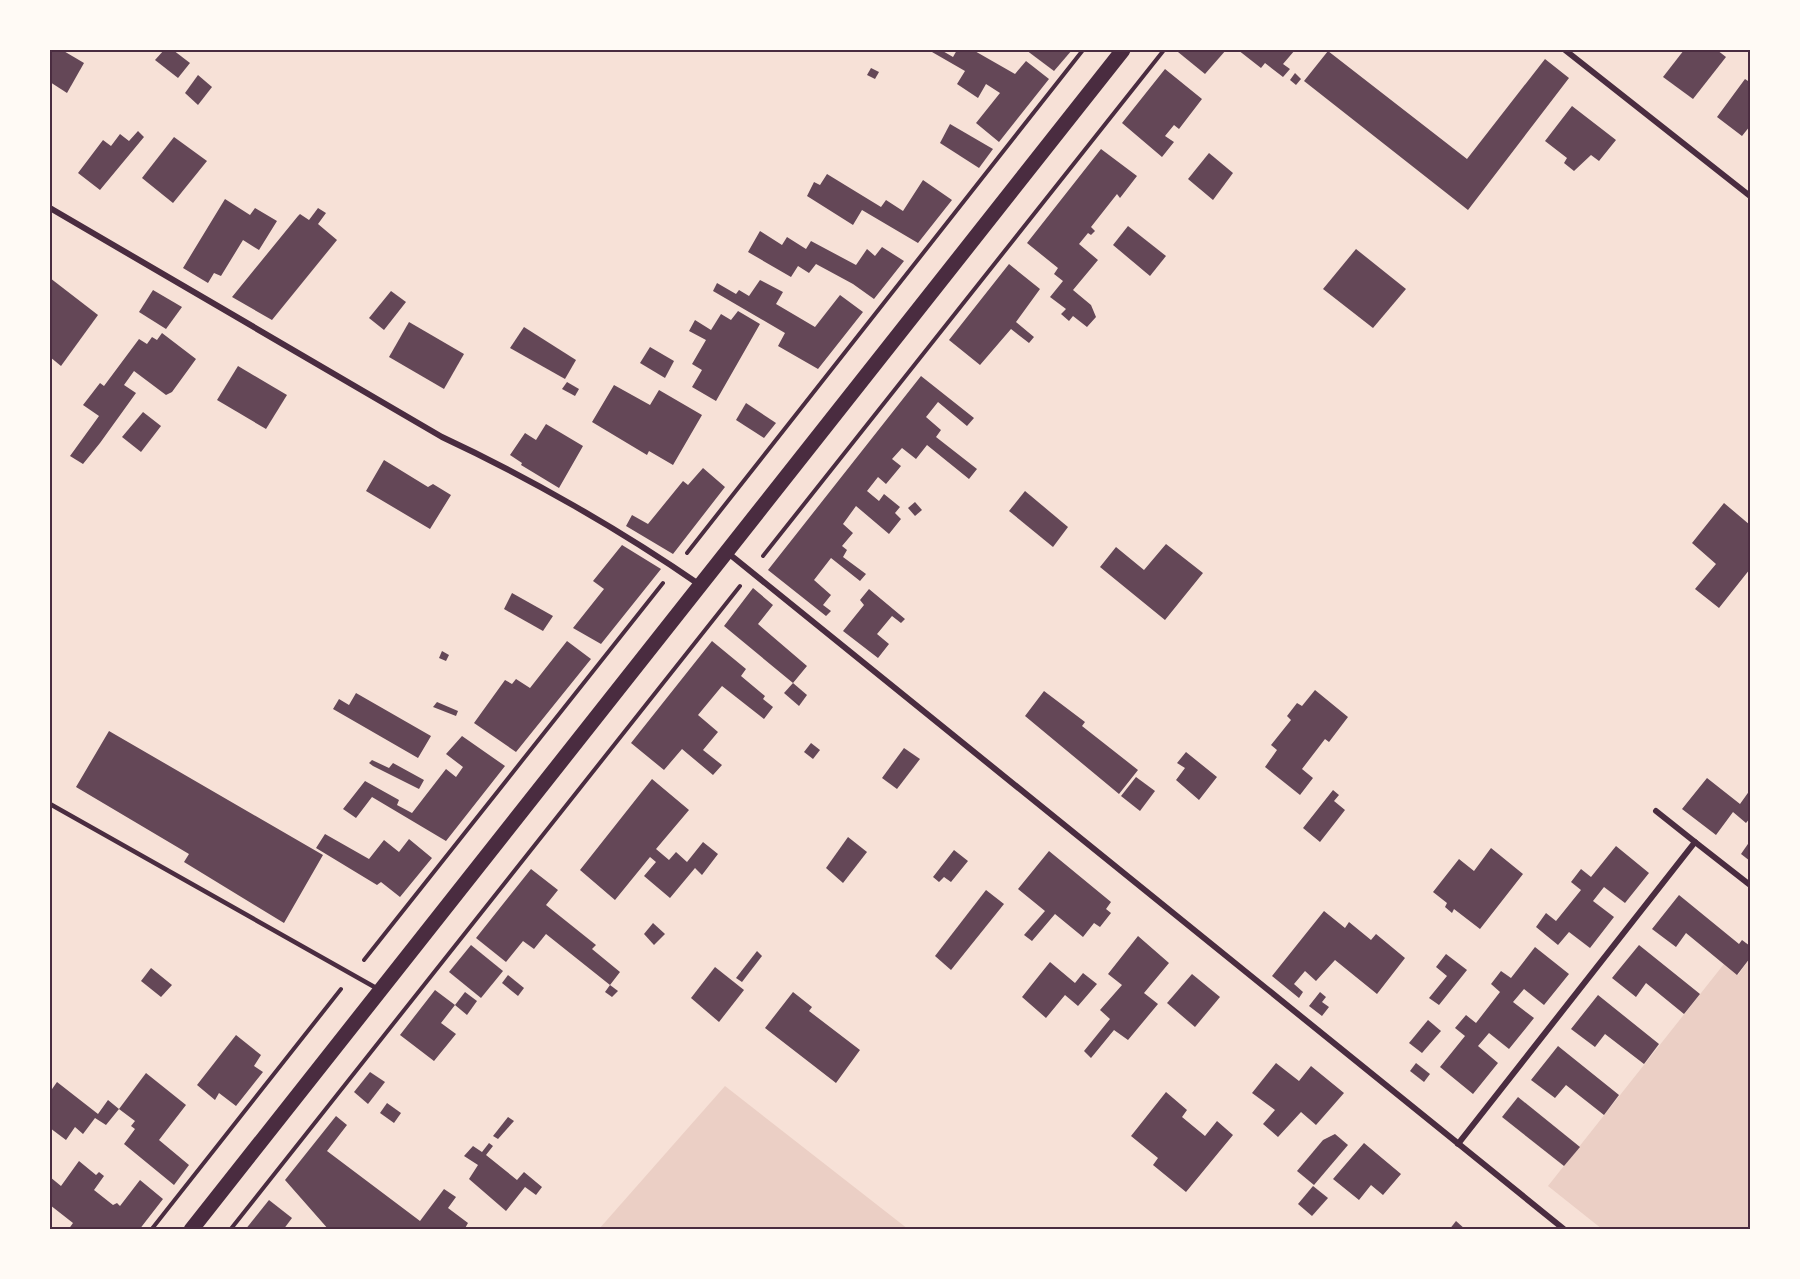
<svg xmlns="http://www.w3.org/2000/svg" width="1800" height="1279" font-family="'Open Sans',sans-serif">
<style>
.green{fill:#ebcfc5}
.building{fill:#644757}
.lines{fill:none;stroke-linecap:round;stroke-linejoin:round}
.path{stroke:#4a2c40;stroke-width:4}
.service{stroke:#4a2c40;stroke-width:4.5}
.minor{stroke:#4a2c40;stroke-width:6}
.primary{stroke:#4a2c40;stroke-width:15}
.neatline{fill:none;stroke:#4a2c40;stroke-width:2}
</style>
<rect width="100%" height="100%" fill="#f7e1d7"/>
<!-- green -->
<g class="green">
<polygon points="1750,958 1750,1229 1602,1229 1548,1186 1724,964 1738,975"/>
<polygon points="725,1086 908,1229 599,1229"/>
</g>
<!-- building -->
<g class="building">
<polygon points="50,50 62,50 84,63 67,93 50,82"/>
<polygon points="164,50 173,50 190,63 178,78 155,60"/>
<polygon points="934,50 941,50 953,57 957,50 973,50 1015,74 1026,61 1049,79 999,142 976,123 1000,93 986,84 978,98 957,84 965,71 932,52"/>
<polygon points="1026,50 1072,50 1054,71"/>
<polygon points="1180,50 1226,50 1205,74 1178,52"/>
<polygon points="1238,50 1295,50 1283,64 1290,69 1283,77 1265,63 1261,68"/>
<polygon points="1684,50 1717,50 1726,57 1693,99 1663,77"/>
<polygon points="1328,51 1467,159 1545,59 1569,78 1468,210 1304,81"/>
<polygon points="871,68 879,72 875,79 867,75"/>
<polygon points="1165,69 1202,99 1179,129 1174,125 1165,136 1174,142 1162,157 1122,123"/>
<polygon points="1295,73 1301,79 1296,85 1290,80"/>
<polygon points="198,75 212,87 198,105 185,93"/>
<polygon points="1750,78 1750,126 1742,136 1717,117 1745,79 1748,81"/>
<polygon points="1572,106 1616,140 1599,161 1591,155 1574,171 1564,163 1567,158 1545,141"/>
<polygon points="950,124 993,149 979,168 940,143"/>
<polygon points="138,131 144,137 100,190 78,173 103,140 111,146 120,134 129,141"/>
<polygon points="174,137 207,161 173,203 142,178"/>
<polygon points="1101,149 1137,176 1120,198 1117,194 1091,227 1095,231 1091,235 1088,233 1079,244 1098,260 1073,290 1091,305 1096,317 1087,327 1073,316 1069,321 1061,314 1066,309 1050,297 1063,281 1054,274 1058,268 1027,243"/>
<polygon points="1209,153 1233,173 1213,200 1188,179"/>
<polygon points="827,174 881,207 886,200 903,211 923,180 952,200 918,243 862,210 853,225 807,196 814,182 820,185"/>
<polygon points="225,199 250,215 255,208 277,221 259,250 243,240 221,276 214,273 208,283 183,268"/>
<polygon points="318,208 326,213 318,224 337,240 272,320 232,297 298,216 300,214 309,220"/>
<polygon points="1128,226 1166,256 1150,276 1113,245"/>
<polygon points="760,231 782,245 787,237 806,249 811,241 856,265 867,249 875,256 882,247 904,261 874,299 853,284 816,264 809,273 798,266 791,277 748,252"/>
<polygon points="1356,249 1406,289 1373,328 1323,289"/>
<polygon points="1009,264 1040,289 1016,322 1034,337 1029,343 1011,329 980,365 949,340"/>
<polygon points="50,278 98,315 61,366 50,357"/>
<polygon points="760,280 783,292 776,304 815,327 840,295 863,312 818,369 778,346 785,333 713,291 717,283 736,294 739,290 749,296"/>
<polygon points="153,290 182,307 166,329 139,312"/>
<polygon points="391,291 406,302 384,330 369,318"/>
<polygon points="738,311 760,324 716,401 692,387 702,370 692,364 706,340 689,331 695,320 711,330 721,314 731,320"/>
<polygon points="409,322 464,354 444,389 389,357"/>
<polygon points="524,327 576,360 565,379 510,348"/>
<polygon points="162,333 196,359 172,392 166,395 134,371 124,385 136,393 100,443 83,464 70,456 99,416 83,405 100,383 104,386 139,339 147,344 152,337 157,340"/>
<polygon points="650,347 674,361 665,378 640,363"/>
<polygon points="238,366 287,395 266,429 217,400"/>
<polygon points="921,376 974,418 967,426 938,402 926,417 941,430 936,437 977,469 969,479 927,445 916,459 902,448 892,459 901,466 886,484 878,477 867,491 879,501 884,494 900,507 895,513 901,519 889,534 856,506 843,524 853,533 842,546 847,550 843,557 866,574 860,581 831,558 814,580 831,595 823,605 831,611 826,616 768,570"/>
<polygon points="567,382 579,389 575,396 562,389"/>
<polygon points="614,385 650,405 659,390 702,415 673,465 649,451 647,455 592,422"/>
<polygon points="746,403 776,423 764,438 736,420"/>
<polygon points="143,412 161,426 141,452 122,437"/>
<polygon points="546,424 583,446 559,488 521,465 522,463 510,455 525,433 536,440"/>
<polygon points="384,460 428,487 433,484 451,495 430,529 366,491"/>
<polygon points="703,468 725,487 673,554 626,526 632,515 648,524 683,481 688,485"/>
<polygon points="1025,491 1068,527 1053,547 1009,511"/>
<polygon points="915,502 922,510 915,516 908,508"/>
<polygon points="1724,503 1750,525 1750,569 1719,608 1695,589 1716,564 1692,543"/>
<polygon points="1166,544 1203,573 1165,620 1100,567 1116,547 1144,570"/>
<polygon points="622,545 661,569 601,644 573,628 604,589 593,581"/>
<polygon points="753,588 773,605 758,624 807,666 793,683 724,626"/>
<polygon points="869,589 905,619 901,623 892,616 877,634 889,644 878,658 843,631 864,605 860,600"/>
<polygon points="512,593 553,616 543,631 504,609"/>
<polygon points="567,641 591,659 516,752 474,723 505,680 512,684 516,679 530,688"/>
<polygon points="712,641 746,669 741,676 765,696 763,699 773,707 764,719 722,686 698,715 718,732 703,750 722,765 713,775 682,749 664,770 631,743"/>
<polygon points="442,651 449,655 446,661 439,658"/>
<polygon points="793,683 807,695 799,706 784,693"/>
<polygon points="1315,690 1348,717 1329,742 1325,739 1302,769 1313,778 1300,795 1265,767 1277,750 1271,745 1291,720 1287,716 1297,703 1302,706"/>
<polygon points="1044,691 1085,722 1082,726 1138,770 1119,794 1025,716"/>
<polygon points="356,693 431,736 418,758 333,709 339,699 349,705"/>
<polygon points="437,702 458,711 456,716 433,707"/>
<polygon points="109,731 323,855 284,923 184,862 189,854 76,787"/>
<polygon points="462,736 505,766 446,841 372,797 356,818 343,809 365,781 399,800 397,805 412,813 446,769 456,777 463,767 446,754"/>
<polygon points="811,743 820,750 813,759 804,752"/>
<polygon points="904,748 920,759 897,789 882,778"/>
<polygon points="1186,752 1217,777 1199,800 1176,780 1185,768 1177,763"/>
<polygon points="372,760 389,768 393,763 424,780 419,789 373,766 369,763"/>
<polygon points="1136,777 1155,791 1140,811 1121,796"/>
<polygon points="1707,778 1740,804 1750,790 1750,818 1746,823 1733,812 1716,835 1682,809"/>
<polygon points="652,779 689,810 656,849 669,860 676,852 687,862 703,842 718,854 702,875 695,868 670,898 644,876 656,862 650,857 615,900 580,870"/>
<polygon points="1333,790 1339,795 1334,801 1345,810 1320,842 1303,828"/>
<polygon points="325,834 369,859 384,840 399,852 409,839 432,858 400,897 381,882 377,885 316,848"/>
<polygon points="848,837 867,852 843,883 826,868"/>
<polygon points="1750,841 1750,861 1741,854"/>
<polygon points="1616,846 1649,873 1625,903 1604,887 1593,901 1614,917 1590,948 1569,932 1558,945 1536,927 1546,913 1556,921 1581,890 1571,882 1581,869 1591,877"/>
<polygon points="1491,848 1523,874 1480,929 1454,909 1452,913 1445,907 1447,903 1433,892 1459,859 1474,871"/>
<polygon points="954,850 968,861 951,882 944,877 939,882 933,877"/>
<polygon points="1049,851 1111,902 1106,909 1111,913 1100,927 1094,923 1083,937 1055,914 1032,941 1024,935 1045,911 1018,889"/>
<polygon points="531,869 558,890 546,905 596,945 592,949 620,972 610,985 546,934 534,949 523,941 506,962 476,938"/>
<polygon points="986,890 1004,904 951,970 935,956"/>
<polygon points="1679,895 1739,944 1742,940 1750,946 1750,958 1737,975 1686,933 1676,947 1652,929"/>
<polygon points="1324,911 1345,928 1349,922 1371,940 1376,934 1405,958 1377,994 1335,960 1316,981 1305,971 1294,984 1303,992 1299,998 1272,976"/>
<polygon points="653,923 665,934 654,945 644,934"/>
<polygon points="1138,936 1169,963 1144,993 1158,1004 1128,1040 1114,1030 1091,1058 1084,1051 1110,1019 1100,1010 1122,985 1108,974"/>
<polygon points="471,945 503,971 481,998 449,972"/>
<polygon points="1639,945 1700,994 1684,1014 1646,983 1636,997 1612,978"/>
<polygon points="1535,947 1569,974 1544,1005 1524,989 1513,1002 1534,1018 1509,1049 1489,1033 1478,1046 1498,1063 1473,1094 1440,1067 1465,1036 1455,1028 1466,1015 1476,1023 1500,992 1491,984 1501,971 1511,978"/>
<polygon points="757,951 762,956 742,982 736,978"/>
<polygon points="1446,954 1467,970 1439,1005 1429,998 1447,976 1436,967"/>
<polygon points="1050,962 1075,983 1083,973 1097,984 1078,1006 1065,995 1046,1018 1022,997"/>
<polygon points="715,967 744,990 719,1022 691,998"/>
<polygon points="151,968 172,985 161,997 141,981"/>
<polygon points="1192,974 1220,997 1195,1027 1167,1003"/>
<polygon points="508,975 524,988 518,996 502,983"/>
<polygon points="610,985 618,991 612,997 605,992"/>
<polygon points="435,990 455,1005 441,1023 456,1034 434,1061 400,1035"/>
<polygon points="465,992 477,1001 467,1015 455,1005"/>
<polygon points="793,992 812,1007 809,1011 860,1050 836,1083 765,1028"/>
<polygon points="1320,992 1326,997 1322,1002 1329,1007 1322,1016 1309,1006"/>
<polygon points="1598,995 1659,1044 1644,1064 1605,1034 1595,1047 1571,1029"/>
<polygon points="1428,1020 1441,1031 1422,1053 1409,1043"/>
<polygon points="236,1035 261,1055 254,1066 263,1072 236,1106 219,1093 215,1100 197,1085"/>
<polygon points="1558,1046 1619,1095 1604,1115 1566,1085 1555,1098 1531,1080"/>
<polygon points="1276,1063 1299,1081 1311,1066 1344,1093 1316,1125 1301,1112 1278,1137 1263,1124 1275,1110 1252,1093"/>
<polygon points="1416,1063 1430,1074 1424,1082 1410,1071"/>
<polygon points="370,1072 385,1082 368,1104 354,1092"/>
<polygon points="146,1073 186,1105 159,1140 189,1165 174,1185 124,1144 135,1129 131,1126 135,1121 119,1109"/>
<polygon points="57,1082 98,1114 108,1100 119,1109 106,1125 95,1118 83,1134 75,1127 66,1140 50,1128 50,1092"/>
<polygon points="1166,1092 1187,1110 1182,1117 1205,1136 1217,1121 1233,1135 1186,1192 1153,1165 1158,1158 1131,1136"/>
<polygon points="1518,1097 1580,1147 1564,1166 1502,1117"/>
<polygon points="387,1103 401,1113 394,1123 380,1113"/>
<polygon points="336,1116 347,1125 327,1151 420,1221 444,1189 456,1197 448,1208 468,1223 464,1230 329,1230 285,1180"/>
<polygon points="508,1117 514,1121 498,1139 493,1136"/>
<polygon points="1335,1134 1348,1145 1314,1185 1297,1171 1323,1140"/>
<polygon points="489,1143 493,1146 486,1155 517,1180 524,1172 542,1187 536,1195 525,1187 506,1211 469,1179 478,1165 464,1156 473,1146 482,1152"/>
<polygon points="1364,1143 1401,1174 1383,1195 1371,1185 1359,1200 1333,1179"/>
<polygon points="79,1161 96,1175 99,1172 104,1176 94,1190 113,1205 117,1203 120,1206 140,1180 163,1199 139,1230 68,1230 73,1223 50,1205 50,1177 61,1186"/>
<polygon points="1313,1186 1328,1198 1312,1216 1298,1204"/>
<polygon points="269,1200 292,1218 283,1230 245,1230"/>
<polygon points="1456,1221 1466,1230 1449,1230"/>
</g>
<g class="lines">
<!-- path -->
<g class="path">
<polyline points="687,553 1083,50"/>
<polyline points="763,556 1164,50"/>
<polyline points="364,960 663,583"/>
<polyline points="151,1230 341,989"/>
<polyline points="230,1230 740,586"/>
</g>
<!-- service -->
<polyline class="service" points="50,804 378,989"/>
<!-- minor -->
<g class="minor">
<polyline points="1565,50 1750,196"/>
<path d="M50 208 442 437C528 477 622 531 700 585"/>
<polyline points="728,553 1565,1230"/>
<polyline points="1695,842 1750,885"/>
<polyline points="1458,1144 1695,842 1656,811"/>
</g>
<!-- primary -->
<polyline class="primary" points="191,1230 1123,50"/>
</g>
<!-- border -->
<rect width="1800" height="1279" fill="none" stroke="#fffaf5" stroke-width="102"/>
<rect x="51" y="51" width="1698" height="1177" class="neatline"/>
</svg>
